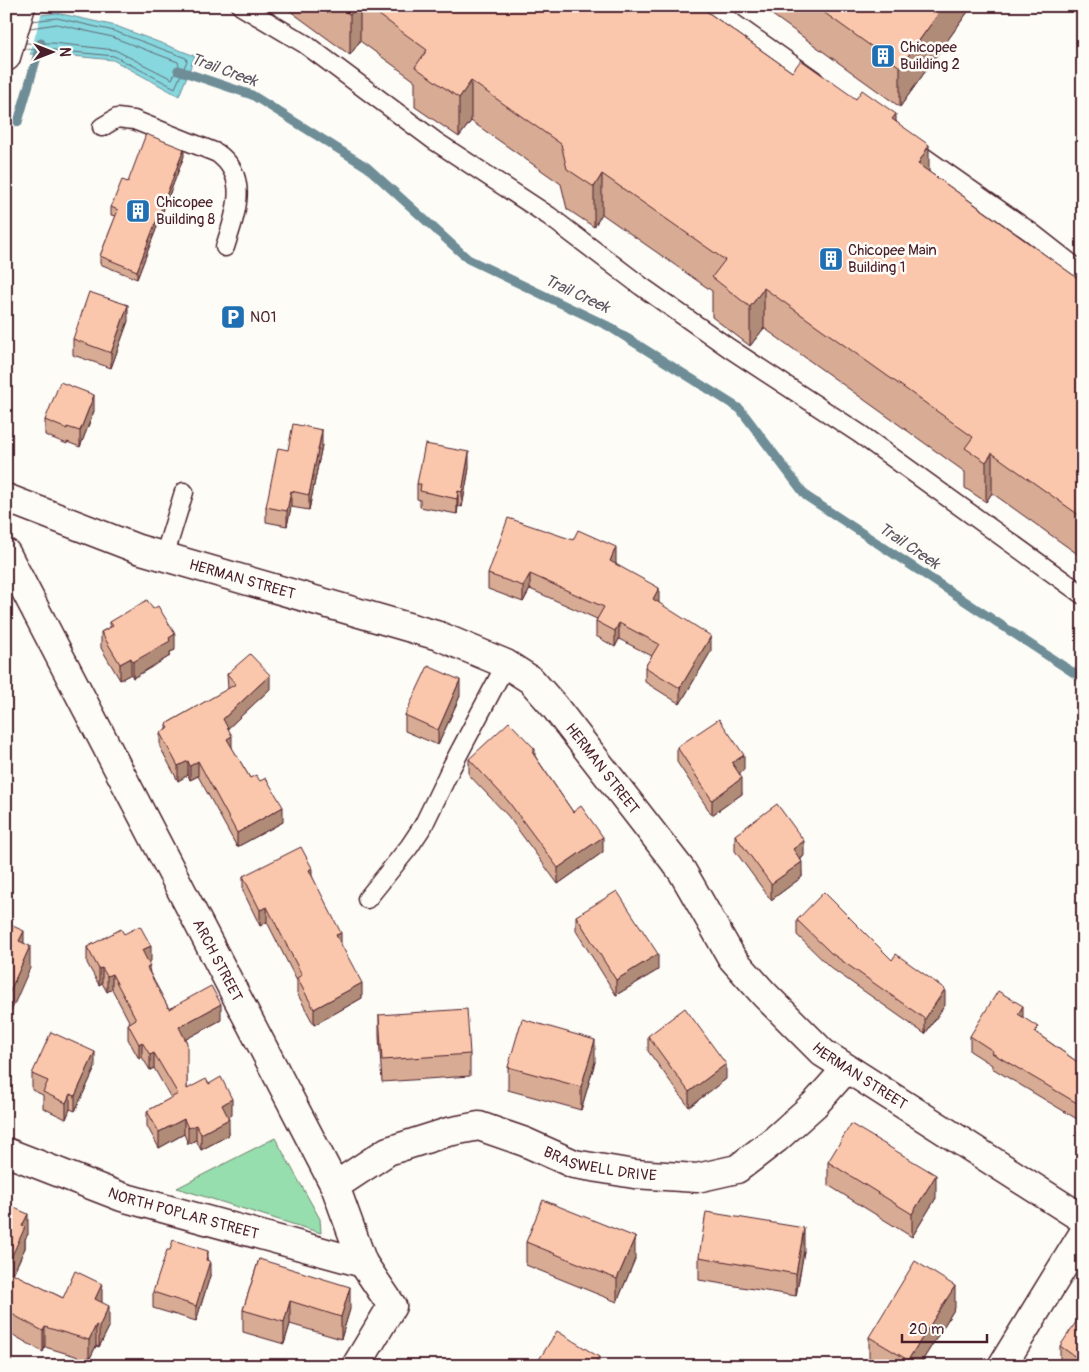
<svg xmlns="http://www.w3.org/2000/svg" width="1089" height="1372" font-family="Pangolin,sans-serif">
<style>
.green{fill:#96dead;stroke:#707e6c}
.water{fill:#86d7de;stroke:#6e8d96}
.pier{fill:#fdfcf7}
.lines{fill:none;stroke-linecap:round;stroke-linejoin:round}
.shore{stroke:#626973;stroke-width:1}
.stream{stroke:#6e8d96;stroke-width:9}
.service-casing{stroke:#4a1f2b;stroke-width:21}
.minor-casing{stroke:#4a1f2b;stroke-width:31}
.tertiary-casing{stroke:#4a1f2b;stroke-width:31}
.service{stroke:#fdfcf7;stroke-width:18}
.minor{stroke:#fdfcf7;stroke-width:28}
.tertiary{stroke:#fdfcf7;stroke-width:28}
.wall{fill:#d8ab94;stroke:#4a1f2b}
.shaded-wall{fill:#b08b78;stroke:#4a1f2b}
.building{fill:#fbc7ac;stroke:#4a1f2b}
.labels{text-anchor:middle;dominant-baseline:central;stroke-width:5;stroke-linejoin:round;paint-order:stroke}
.poi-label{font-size:15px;fill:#4a1f2b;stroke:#fdfcf7;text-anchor:start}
.street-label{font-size:15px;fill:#4a1f2b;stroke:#fdfcf7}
.water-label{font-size:16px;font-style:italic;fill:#5c5661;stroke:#fdfcf7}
</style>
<rect width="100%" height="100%" fill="#fdfcf7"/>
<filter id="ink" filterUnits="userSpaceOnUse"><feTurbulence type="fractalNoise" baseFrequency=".02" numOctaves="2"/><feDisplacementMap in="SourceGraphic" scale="10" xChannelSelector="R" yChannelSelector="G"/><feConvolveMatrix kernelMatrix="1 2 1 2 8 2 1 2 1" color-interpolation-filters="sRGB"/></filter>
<g filter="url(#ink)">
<!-- green -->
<polygon class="green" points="275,1138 320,1219 321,1233 177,1188"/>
<!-- water -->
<polygon class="water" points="57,13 116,26 195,56 179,96 113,60 53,54 6,54 6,19"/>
<!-- pier -->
<polygon class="pier" points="42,12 29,57 6,57 6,17"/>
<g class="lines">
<!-- shore -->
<g class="shore">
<polyline points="26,43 53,43 115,50 172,79 179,65 178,62 112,37 57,24 30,28"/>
<polyline points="24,49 53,50 114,56 175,88 187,61 186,58 114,31 57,18 32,21"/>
</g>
<!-- stream -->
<g class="stream">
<polyline points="178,70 252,95 367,167 468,259 608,326 740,409 806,496 1083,679"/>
<polyline points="18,122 41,43"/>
</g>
<defs>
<g id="service">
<polyline points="241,6 305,44 435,141 549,216 641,286 729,348 860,434 1083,595"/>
<polyline points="709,6 814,80"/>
<path d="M102 127 117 118 134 120 217 153C251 177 235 215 225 247"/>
<polyline points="911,148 1032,233 1083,273"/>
<polyline points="164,557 184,492"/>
<polyline points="367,899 409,847 423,826 451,768 506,664"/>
</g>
<g id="minor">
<path id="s1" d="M6 498 138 549 439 636 506 664 531 680 554 706 682 871 732 958 764 994 823 1053 1083 1219"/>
<path id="s2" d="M6 553 335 1186 363 1263 392 1306 356 1366"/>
<path id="s3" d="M6 1152 122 1197 363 1263"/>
<path id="s4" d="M335 1186 388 1151 448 1132 479 1126 525 1142 574 1164 634 1174 697 1178 737 1169 776 1139 815 1104 846 1069"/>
</g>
<g id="tertiary">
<polyline points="6,57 21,6"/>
<polyline points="1002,1366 1083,1234"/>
</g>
</defs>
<!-- service casing -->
<use href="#service" class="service-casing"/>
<!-- minor casing -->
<use href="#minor" class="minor-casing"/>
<!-- tertiary casing -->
<use href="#tertiary" class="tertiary-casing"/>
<!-- service -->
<use href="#service" class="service"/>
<!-- minor -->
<use href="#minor" class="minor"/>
<!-- tertiary -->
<use href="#tertiary" class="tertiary"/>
</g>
<!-- wall -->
<g class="wall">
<polygon points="286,6 699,6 792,72 856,99 896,121 929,172 1083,282 1083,558 992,493 986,502 965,488 965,472 764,328 750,346 712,317 712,291 602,214 594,227 567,209 561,184 471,121 459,137 415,107 415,81 360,41 350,55 286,8"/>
<polygon points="760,6 972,6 900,107"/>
<polygon points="184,156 137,279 100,264 100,256 116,216 111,215 111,207 128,182"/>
<polygon points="128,321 111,368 73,355 73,339"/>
<polygon points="94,411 80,447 67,442 67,444 45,435 45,420"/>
<polygon points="322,445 309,510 291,507 287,526 266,522 266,507 288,450"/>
<polygon points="469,468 462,507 458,506 457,514 420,507 420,500 417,499 417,484"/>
<polygon points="616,563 616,564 659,603 711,651 680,704 645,682 645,667 652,656 619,639 615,647 596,636 596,621 597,619 530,589 523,602 488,589 488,574"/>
<polygon points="110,622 175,650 170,652 170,656 133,678 131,674 120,680 101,648 101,632 110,627"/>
<polygon points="227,674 270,689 228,728 232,748 250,778 260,781 283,822 237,847 198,776 190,780 188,775 178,781 160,747 160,733 166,729 166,724 228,689"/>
<polygon points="460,696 438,745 405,731 405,715"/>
<polygon points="677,747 744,770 739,774 742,794 712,815 677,762"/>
<polygon points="535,756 573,812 603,852 558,884 508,816 469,775 469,759"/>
<polygon points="735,835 804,856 801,859 802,877 771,900 735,851"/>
<polygon points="243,876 312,876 341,945 362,998 314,1025 297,993 297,981 267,922 260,926 243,891"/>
<polygon points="576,916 658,970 616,995 576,931"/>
<polygon points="797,920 892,960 945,1005 925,1034 831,968 797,935"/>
<polygon points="124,934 151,961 148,962 150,973 169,1009 221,1020 186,1039 187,1089 209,1084 232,1115 228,1117 229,1135 201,1150 196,1140 188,1144 184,1134 159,1148 147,1126 147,1111 171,1098 154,1068 150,1070 142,1057 139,1059 128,1039 128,1024 130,1023 112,989 107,992 102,983 99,985 87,963 87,947"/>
<polygon points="379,1015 470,1054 470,1076 382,1082 379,1037"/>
<polygon points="1023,1018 1038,1034 1083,1066 1083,1120 1082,1122 992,1068 992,1065 970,1051 970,1036"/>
<polygon points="648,1036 726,1079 689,1107 648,1051"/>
<polygon points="595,1062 581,1110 508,1090 508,1067"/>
<polygon points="95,1068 75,1111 70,1109 66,1119 43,1108 43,1095 32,1090 32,1074"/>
<polygon points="828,1162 936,1198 912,1237 828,1185"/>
<polygon points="6,1204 28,1234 25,1239 25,1248 13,1274 63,1298 102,1302 109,1327 99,1347 96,1346 89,1360 45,1347 43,1352 6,1331"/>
<polygon points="526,1242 635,1259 617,1302 526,1265"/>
<polygon points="170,1250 208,1261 210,1276 196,1321 153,1308 153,1292"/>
<polygon points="804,1251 796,1296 699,1280 699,1257"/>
<polygon points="259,1259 350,1309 341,1339 290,1324 284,1344 243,1332 243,1310"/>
<polygon points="955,1308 919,1366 880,1366 869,1359 869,1337"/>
<polygon points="1083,1318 1083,1366 1066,1366 1060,1361 1060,1346"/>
</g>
<!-- shaded-wall -->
<g class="shaded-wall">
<polygon points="356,6 360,6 360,41 350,55 350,15"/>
<polygon points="944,6 972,6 900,107 900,67"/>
<polygon points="471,81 471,121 459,137 459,98"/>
<polygon points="896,114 896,154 892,119"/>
<polygon points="929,145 929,185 918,164"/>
<polygon points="184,149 184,156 137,279 137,271"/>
<polygon points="602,174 602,214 594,227 594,187"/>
<polygon points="764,288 764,328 750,346 750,307"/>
<polygon points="128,305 128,321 111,368 111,353"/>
<polygon points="94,395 94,411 80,447 80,431"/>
<polygon points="322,430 322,445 309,510 309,495"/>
<polygon points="469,452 469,468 462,507 462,492"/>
<polygon points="992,453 992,493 986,502 986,462"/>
<polygon points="291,491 291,507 287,526 287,511"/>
<polygon points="458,491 458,506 457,514 457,499"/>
<polygon points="616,547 616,563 610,577 610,561"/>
<polygon points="530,574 530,589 523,602 523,586"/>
<polygon points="659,588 659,604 653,599"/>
<polygon points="619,623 619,639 615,647 615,631"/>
<polygon points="175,634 175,650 170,652 170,656 133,678 133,662"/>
<polygon points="711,636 711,651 680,704 680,688"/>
<polygon points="131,658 131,674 120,680 120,664"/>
<polygon points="270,675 270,689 223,733 223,719"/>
<polygon points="460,680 460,696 438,745 438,730"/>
<polygon points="232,736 232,750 227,739"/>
<polygon points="535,749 535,764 532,752"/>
<polygon points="744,755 744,770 732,779 732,763"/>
<polygon points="188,761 188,775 178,781 178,766"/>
<polygon points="198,761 198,776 190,780 190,766"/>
<polygon points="742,778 742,794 712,815 712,800"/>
<polygon points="283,807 283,822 237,847 237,833"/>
<polygon points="603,837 603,852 558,884 558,868"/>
<polygon points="804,841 804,856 793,865 793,849"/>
<polygon points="802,862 802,877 771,900 771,884"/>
<polygon points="312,868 312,884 309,870"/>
<polygon points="267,907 267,922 260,926 260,910"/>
<polygon points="24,931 24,953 19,941"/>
<polygon points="341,933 341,948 336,935"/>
<polygon points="30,946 30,968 6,1023 6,1000"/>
<polygon points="151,946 151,961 142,966 142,950"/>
<polygon points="658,954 658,970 616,995 616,980"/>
<polygon points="102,968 102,983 99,985 99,969"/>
<polygon points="112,974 112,989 107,992 107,976"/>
<polygon points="362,983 362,998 314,1025 314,1009"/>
<polygon points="945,989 945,1005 925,1034 925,1019"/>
<polygon points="221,1004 221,1020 179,1043 179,1027"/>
<polygon points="1023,1006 1023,1021 1018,1014"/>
<polygon points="595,1040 595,1062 581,1110 581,1087"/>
<polygon points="142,1042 142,1057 139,1059 139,1044"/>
<polygon points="95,1052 95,1068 75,1111 75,1096"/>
<polygon points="154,1053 154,1068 150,1070 150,1055"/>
<polygon points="726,1064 726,1079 689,1107 689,1092"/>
<polygon points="70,1094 70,1109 66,1119 66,1103"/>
<polygon points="232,1099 232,1115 222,1121 222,1105"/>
<polygon points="1083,1105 1083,1120 1082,1122 1082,1106"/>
<polygon points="184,1119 184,1134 159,1148 159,1132"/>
<polygon points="229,1119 229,1135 201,1150 201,1134"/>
<polygon points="196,1125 196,1140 188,1144 188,1128"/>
<polygon points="936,1175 936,1198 912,1237 912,1214"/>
<polygon points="28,1214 28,1234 25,1239 25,1248 6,1289 6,1269 22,1226"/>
<polygon points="804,1228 804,1251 796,1296 796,1274"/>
<polygon points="635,1237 635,1259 617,1302 617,1279"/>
<polygon points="208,1251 208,1267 210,1261 210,1276 196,1321 196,1306"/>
<polygon points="102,1284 102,1304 95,1299"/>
<polygon points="955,1286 955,1308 919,1366 908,1366 908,1360"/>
<polygon points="350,1287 350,1309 341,1339 341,1317"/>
<polygon points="290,1301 290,1324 284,1344 284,1322"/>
<polygon points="109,1306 109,1327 99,1347 99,1327"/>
<polygon points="96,1325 96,1346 89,1360 89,1340"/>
<polygon points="45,1327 45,1347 43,1352 43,1331"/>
<polygon points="599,1357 599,1366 594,1366"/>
</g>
<!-- building -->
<g class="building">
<polygon points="339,6 356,6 350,15"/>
<polygon points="367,6 699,6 792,72 801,60 856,99 862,90 896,114 892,119 929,145 918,164 1083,282 1083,518 992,453 986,462 965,448 973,437 764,288 750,307 712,277 725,260 602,174 594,187 567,169 561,144 471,81 459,98 415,67 427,50"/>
<polygon points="815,6 944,6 900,67"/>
<polygon points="146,134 184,149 137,271 100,256 118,210 111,207 122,180 128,182"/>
<polygon points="89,292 128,305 111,353 73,339"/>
<polygon points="60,382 94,395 80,431 67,427 67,429 45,420"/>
<polygon points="293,424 322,430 309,495 291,491 287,511 266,507 278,448 288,450"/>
<polygon points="425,444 469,452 462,492 458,491 457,499 420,491 421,484 417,484"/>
<polygon points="508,518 573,540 578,530 616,547 610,561 659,588 653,599 711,636 680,688 645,667 659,644 619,623 615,631 596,621 604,607 530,574 523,586 488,574"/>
<polygon points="147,600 153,609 158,606 175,634 169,638 170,641 133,662 131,658 120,664 101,632 113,626 110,622"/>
<polygon points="250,654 270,675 223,719 232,736 227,739 250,778 256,775 260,781 266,778 283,807 237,833 198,761 190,766 188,761 178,766 160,733 169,728 166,724 236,684 227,674"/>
<polygon points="428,666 460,680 438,730 405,715"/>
<polygon points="719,719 744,755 732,763 742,778 712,800 677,747"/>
<polygon points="509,722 535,749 532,752 573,812 581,806 603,837 558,868 508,801 469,759"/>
<polygon points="777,804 804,841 793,849 802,862 771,884 735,835"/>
<polygon points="301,847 312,868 309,870 341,933 336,935 362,983 314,1009 297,978 302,975 267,907 260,910 243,876"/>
<polygon points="617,891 658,954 616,980 576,916"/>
<polygon points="824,892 892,960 896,954 945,989 925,1019 831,953 797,920"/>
<polygon points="6,923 24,931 19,941 30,946 6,1000"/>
<polygon points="140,926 151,946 142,950 150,966 147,968 169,1009 211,986 221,1004 179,1027 187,1043 187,1089 206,1079 209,1084 221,1077 232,1099 222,1105 229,1119 201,1134 196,1125 188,1128 184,1119 159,1132 147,1111 178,1094 154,1053 150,1055 142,1042 139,1044 128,1024 136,1019 112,974 107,976 102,968 99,969 87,947 121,929 124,934"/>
<polygon points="998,991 1023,1006 1018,1014 1038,1027 1035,1032 1083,1066 1083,1105 1082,1106 992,1053 993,1051 970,1036"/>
<polygon points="685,1008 726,1064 689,1092 648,1036"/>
<polygon points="467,1009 470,1054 382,1060 379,1015"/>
<polygon points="522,1019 595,1040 581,1087 508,1067"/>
<polygon points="51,1032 95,1052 75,1096 70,1094 66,1103 43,1092 48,1081 32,1074"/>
<polygon points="851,1124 936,1175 912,1214 828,1162"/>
<polygon points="543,1200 635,1237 617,1279 526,1242"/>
<polygon points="6,1204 28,1214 22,1226 25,1227 6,1269"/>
<polygon points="706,1212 804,1228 796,1274 699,1257"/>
<polygon points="173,1240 208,1251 206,1260 210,1261 196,1306 153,1292 167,1250 170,1250"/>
<polygon points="259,1259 350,1287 341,1317 290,1301 284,1322 243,1310"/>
<polygon points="915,1261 955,1286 908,1360 869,1337"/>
<polygon points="6,1270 63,1298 75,1271 102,1284 95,1299 109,1306 99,1327 96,1325 89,1340 45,1327 43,1331 6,1311"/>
<polygon points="1080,1316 1083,1318 1083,1362 1060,1346"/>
<polygon points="557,1331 599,1357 594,1366 535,1366"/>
</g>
</g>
<!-- icons -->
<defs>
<symbol id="building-square" viewBox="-11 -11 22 22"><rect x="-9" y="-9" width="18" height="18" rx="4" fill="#1f6fb2" stroke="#fdfcf7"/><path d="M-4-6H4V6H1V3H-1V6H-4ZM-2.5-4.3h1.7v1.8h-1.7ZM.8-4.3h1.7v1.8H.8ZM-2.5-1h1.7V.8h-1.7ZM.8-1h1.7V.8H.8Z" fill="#fff"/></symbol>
<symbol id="parking-square" viewBox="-11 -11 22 22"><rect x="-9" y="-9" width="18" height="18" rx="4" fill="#1f6fb2" stroke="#fdfcf7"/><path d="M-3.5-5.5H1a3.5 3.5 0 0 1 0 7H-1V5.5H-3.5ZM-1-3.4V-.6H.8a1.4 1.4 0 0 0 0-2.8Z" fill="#fff"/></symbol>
</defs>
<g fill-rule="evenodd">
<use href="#building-square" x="869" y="42" width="28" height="28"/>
<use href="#building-square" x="124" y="197" width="28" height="28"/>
<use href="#building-square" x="817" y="245" width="28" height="28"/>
<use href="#parking-square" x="219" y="303" width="28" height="28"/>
</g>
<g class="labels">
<!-- poi labels -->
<g class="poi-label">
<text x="900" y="47">Chicopee<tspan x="900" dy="17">Building 2</tspan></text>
<text x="156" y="202">Chicopee<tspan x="156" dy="17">Building 8</tspan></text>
<text x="848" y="250">Chicopee Main<tspan x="848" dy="17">Building 1</tspan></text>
<text x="250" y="317">N01</text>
</g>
<!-- street labels -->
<g class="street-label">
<text stroke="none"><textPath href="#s1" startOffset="250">HERMAN STREET</textPath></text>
<text stroke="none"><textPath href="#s1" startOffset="671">HERMAN STREET</textPath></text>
<text stroke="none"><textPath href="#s2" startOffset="459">ARCH STREET</textPath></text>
<text stroke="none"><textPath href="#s1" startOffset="1076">HERMAN STREET</textPath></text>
<text stroke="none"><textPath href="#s4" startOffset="286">BRASWELL DRIVE</textPath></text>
<text stroke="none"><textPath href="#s3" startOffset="188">NORTH POPLAR STREET</textPath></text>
</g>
<!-- water labels -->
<g class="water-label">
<text transform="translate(224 70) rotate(20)">Trail Creek</text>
<text transform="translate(577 294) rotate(25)">Trail Creek</text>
<text transform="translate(909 546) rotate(34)">Trail Creek</text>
</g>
</g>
<!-- margin -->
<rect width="1089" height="1372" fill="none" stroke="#fdfcf7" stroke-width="25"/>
<rect x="12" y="12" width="1064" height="1347" fill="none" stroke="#4a1f2b" stroke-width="2" filter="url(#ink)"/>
<!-- north arrow -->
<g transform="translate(52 52) rotate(90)" stroke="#fdfcf7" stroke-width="4" paint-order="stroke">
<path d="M0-4L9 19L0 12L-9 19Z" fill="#4a1f2b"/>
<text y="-8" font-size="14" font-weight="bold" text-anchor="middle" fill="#4a1f2b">N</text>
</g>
<!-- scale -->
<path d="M902 1334v8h85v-8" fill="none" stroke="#4a1f2b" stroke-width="2.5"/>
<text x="909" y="1334" font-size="15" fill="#4a1f2b" stroke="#fdfcf7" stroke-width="4" paint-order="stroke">20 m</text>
</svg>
